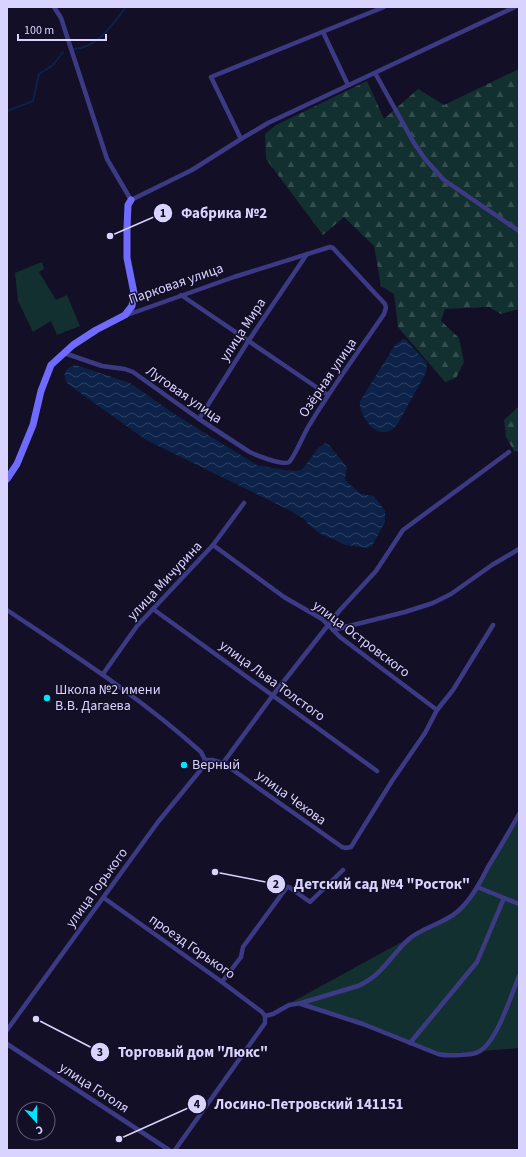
<svg xmlns="http://www.w3.org/2000/svg" width="526" height="1157" font-family="'Source Sans 3',sans-serif">
<style>
.forest{fill:url(#forest-firs)}
.garden{fill:#12302f}
.water{fill:url(#water-waves)}
.lines{fill:none;stroke-linecap:round;stroke-linejoin:round}
.stream{stroke:#0c2248;stroke-width:2}
.street{stroke:#3d3a85;stroke-width:4.5}
.secondary{stroke:#6f6bff;stroke-width:7}
.poi-dot{fill:#00e5ff;stroke:#130f26;stroke-width:1.5}
.labels{text-anchor:middle;dominant-baseline:central;stroke-width:3;stroke-linejoin:round;paint-order:stroke}
.street-label{font-size:14px;fill:#d9d4ff;stroke:#130f26}
.poi-label{font-size:14px;fill:#d9d4ff;stroke:#130f26;text-anchor:start}
.leader{fill:none;stroke:#d9d4ff;stroke-width:1.5}
.callout-dot{fill:#d9d4ff;stroke:#130f26;stroke-width:1.5}
.mark-label{font-size:12px;text-anchor:middle;font-weight:bold;fill:#111}
.callout-label{font-size:15px;text-anchor:middle;font-weight:bold;fill:#d9d4ff;stroke:#130f26;stroke-width:3;stroke-linejoin:round;paint-order:stroke}
</style>
<defs>
<pattern id="forest-firs" width="22" height="20" patternUnits="userSpaceOnUse"><rect width="22" height="20" fill="#12302f"/><path d="M5 1l3.5 6h-7zM16 11l3.5 6h-7z" fill="#344d4e"/></pattern>
<pattern id="water-waves" width="16" height="10" patternUnits="userSpaceOnUse"><rect width="16" height="10" fill="#0c2248"/><path d="M0 5q4-4 8 0t8 0" fill="none" stroke="#2f4163"/></pattern>
</defs>
<rect width="100%" height="100%" fill="#130f26"/>
<!-- forest -->
<g class="forest">
<polygon points="519,69 519,309 501,314 489,307 445,309 441,321 459,338 464,362 456,378 445,382 398,327 394,294 381,286 374,246 344,217 323,235 266,159 265,134 276,125 367,81 384,119 418,89 444,105"/>
<polygon points="519,406 519,452 514,451 506,437 504,420"/>
</g>
<!-- garden -->
<g class="garden">
<polygon points="42,262 44,269 39,272 56,300 67,295 80,326 57,335 51,321 33,332 18,301 15,273"/>
<polygon points="519,815 519,1048 444,1054 292,1002 460,910"/>
</g>
<!-- water -->
<g class="water">
<path d="M403 339 406 340 427 363 426 373 397 425C394 428 391 431 386 432 373 435 358 413 360 401L395 345Z"/>
<path d="M76 365 130 383 176 415 257 465 285 470 294 471 301 470 305 466 318 448 325 443 329 445 346 466C348 471 344 475 346 481L361 494 374 496 385 511V522L372 546 368 548 346 545 319 533 309 525 304 519 291 511 146 440 69 385C61 376 64 367 76 365Z"/>
</g>
<g class="lines">
<!-- stream -->
<g class="stream">
<path d="M73 49C98 48 112 25 126 7"/>
<polyline points="7,111 33,101 39,74 53,65 63,52"/>
</g>
<!-- street -->
<g class="street">
<polyline points="54,7 61,18 107,159 131,200 192,170 241,139 268,123 515,7"/>
<polyline points="323,32 348,85"/>
<polyline points="375,73 414,143 425,159 444,180 519,231"/>
<polyline points="241,139 211,77 384,7"/>
<polyline points="181,295 328,395"/>
<path d="M64 353 102 366 125 369 133 372 199 419 248 451C255 455 283 466 289 462 294 458 305 431 310 424 333 386 359 351 384 314L386 308 385 304 333 248 330 247 234 277 127 315"/>
<polyline points="199,419 249,340 307,254"/>
<polyline points="213,545 284,597 322,619 340,637 437,710"/>
<polyline points="153,609 377,771"/>
<path d="M7 610C74 655 141 698 201 752L205 760"/>
<polyline points="333,630 405,612 433,603 451,594 492,565 519,549"/>
<polyline points="103,674 137,626 213,545 244,503"/>
<polyline points="205,760 212,760 223,763 342,847 346,848 351,847 392,781 425,733 437,710 453,690 493,625"/>
<polyline points="223,763 273,695 340,610 376,571 403,530 509,452"/>
<polyline points="477,887 519,904"/>
<polyline points="104,898 222,982 262,1012 265,1016"/>
<polyline points="222,982 241,957 243,947 287,887 289,887 310,902 343,870"/>
<path d="M301 1004 363 1024 438 1054C445 1056 452 1055 460 1055 466 1054 473 1055 478 1052 497 1043 511 995 519 976"/>
<path d="M265 1016 273 1014 289 1005 301 1003 358 986C383 975 390 956 409 939 423 927 443 924 457 912 471 900 480 883 488 867 499 849 509 832 519 814"/>
<polyline points="7,1030 158,822 203,767 205,760"/>
<polyline points="410,1043 477,962 504,898"/>
<polyline points="7,1044 169,1150"/>
<polyline points="175,1150 265,1023 265,1016"/>
</g>
<!-- secondary -->
<polyline class="secondary" points="7,479 17,464 33,425 41,391 51,365 73,345 96,330 125,315 132,306 134,293 127,258 127,228 128,205 131,200"/>
</g>
<!-- markers -->
<g class="poi-dot">
<circle cx="47" cy="698" r="4"/>
<circle cx="184" cy="765" r="4"/>
</g>
<g class="labels">
<!-- street labels -->
<g class="street-label">
<text transform="translate(176 284) rotate(-19)">Парковая улица</text>
<text transform="translate(243 330) rotate(-57)">улица Мира</text>
<text transform="translate(328 378) rotate(-56)">Озёрная улица</text>
<text transform="translate(184 395) rotate(35)">Луговая улица</text>
<text transform="translate(165 581) rotate(-47)">улица Мичурина</text>
<text transform="translate(361 639) rotate(37)">улица Островского</text>
<text transform="translate(272 681) rotate(36)">улица Льва Толстого</text>
<text transform="translate(291 798) rotate(36)">улица Чехова</text>
<text transform="translate(97 888) rotate(-54)">улица Горького</text>
<text transform="translate(192 947) rotate(35)">проезд Горького</text>
<text transform="translate(94 1088) rotate(33)">улица Гоголя</text>
</g>
<!-- poi labels -->
<g class="poi-label">
<text x="55" y="690">Школа №2 имени<tspan x="55" dy="16">В.В. Дагаева</tspan></text>
<text x="192" y="765">Верный</text>
</g>
</g>
<!-- callouts -->
<path class="leader" d="M110 236L163 213M215 872L276 884M36 1019L100 1052M119 1139L197 1104"/>
<g class="callout-dot">
<circle cx="110" cy="236" r="4"/>
<circle cx="215" cy="872" r="4"/>
<circle cx="36" cy="1019" r="4"/>
<circle cx="119" cy="1139" r="4"/>
<circle cx="163" cy="213" r="10"/>
<circle cx="276" cy="884" r="10"/>
<circle cx="100" cy="1052" r="10"/>
<circle cx="197" cy="1104" r="10"/>
</g>
<g class="mark-label">
<text x="163" y="217">1</text>
<text x="276" y="888">2</text>
<text x="100" y="1056">3</text>
<text x="197" y="1108">4</text>
</g>
<g class="callout-label">
<text x="224" y="218">Фабрика №2</text>
<text x="382" y="889">Детский сад №4 "Росток"</text>
<text x="193" y="1057">Торговый дом "Люкс"</text>
<text x="309" y="1109">Лосино-Петровский 141151</text>
</g>
<!-- border -->
<rect width="526" height="1157" fill="none" stroke="#d9d4ff" stroke-width="16"/>
<!-- north arrow -->
<g transform="translate(36 1121) rotate(159)"><circle r="19" fill="#130f26" stroke="#625e7d"/>
<path d="M0-3L7 15L0 10L-7 15Z" fill="#00e5ff"/>
<text y="-6" font-size="11" font-weight="bold" text-anchor="middle" fill="#d9d4ff">С</text>
</g>
<!-- scale -->
<path d="M18 34v6h88v-6" fill="none" stroke="#d9d4ff" stroke-width="2"/>
<text x="24" y="34" font-size="12" fill="#d9d4ff" stroke="#130f26" stroke-width="3" paint-order="stroke">100 m</text>
</svg>
